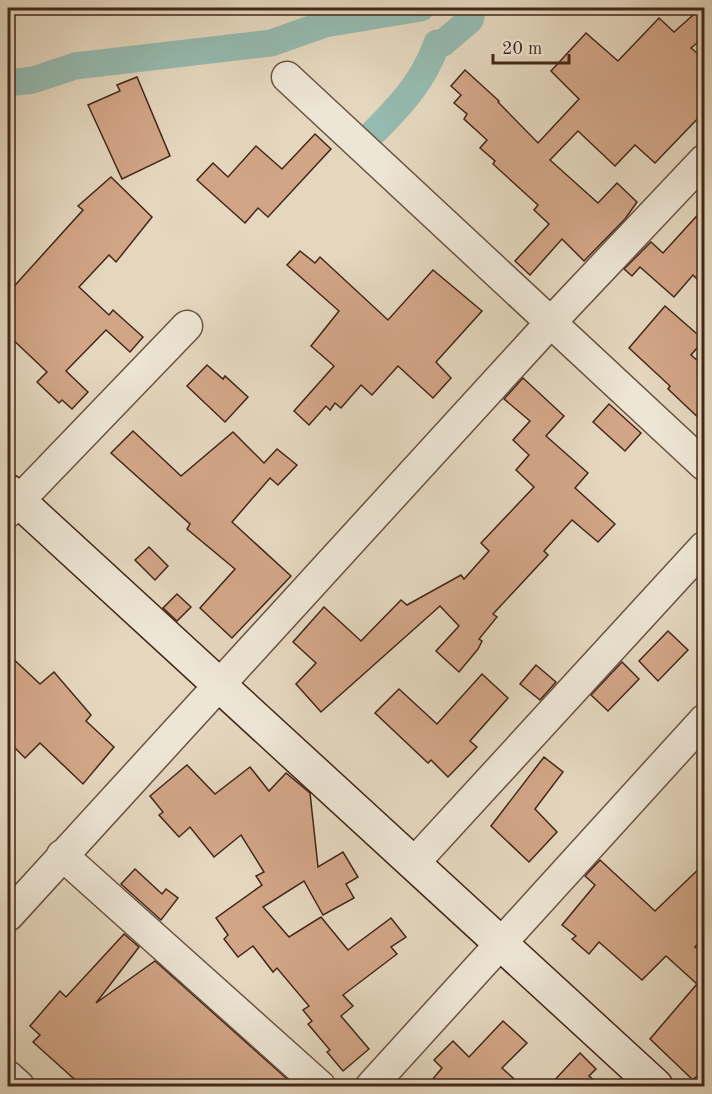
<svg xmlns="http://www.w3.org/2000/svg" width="712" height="1094" font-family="'Old Standard TT',serif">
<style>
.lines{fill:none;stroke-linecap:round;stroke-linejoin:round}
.canal{stroke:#95baaf;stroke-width:27}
.building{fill:#d2a587;stroke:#432719;stroke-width:1.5}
.street-casing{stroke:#6b5342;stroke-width:33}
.secondary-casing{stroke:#432719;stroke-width:36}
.street{stroke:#ede5d5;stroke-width:30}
.secondary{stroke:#ede5d5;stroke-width:33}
</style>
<rect width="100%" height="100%" fill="#e4d7be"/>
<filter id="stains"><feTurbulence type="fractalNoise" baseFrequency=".00333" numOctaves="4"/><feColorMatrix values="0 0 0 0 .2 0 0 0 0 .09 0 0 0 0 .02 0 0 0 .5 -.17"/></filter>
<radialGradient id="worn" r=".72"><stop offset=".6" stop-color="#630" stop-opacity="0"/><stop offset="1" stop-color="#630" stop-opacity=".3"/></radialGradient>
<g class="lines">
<!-- canal -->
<g class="canal">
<polyline points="8,83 33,80 75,66 271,43 325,24 421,8"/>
<path d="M374 132C402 104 424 80 437 43H443L470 20 473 8"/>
</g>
</g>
<!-- building -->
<g class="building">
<polygon points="701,8 705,8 705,36 691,48 705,60 705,111 655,163 635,145 615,166 578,131 550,160 598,203 617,183 637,202 625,219 584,261 562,239 530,275 515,261 549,224 534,210 538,205 493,164 495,161 480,148 487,140 464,119 467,114 454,103 461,95 451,86 465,70 499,101 498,102 538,143 579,99 551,71 586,33 618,61 659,18 674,32"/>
<polygon points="137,77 170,156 122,179 88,105 120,91 117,85"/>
<polygon points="315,134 331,149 268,217 258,208 245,223 197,180 213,163 228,177 256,146 282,169"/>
<polygon points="111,177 152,217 116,262 109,255 79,287 109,315 113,310 143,337 130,352 106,330 66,371 88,392 72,409 62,400 59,403 37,382 47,372 8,335 8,293 83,210 78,206"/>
<polygon points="705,207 705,287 693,275 674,297 640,267 632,276 624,269 651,242 663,253"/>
<polygon points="300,251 315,263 320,257 388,320 433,270 482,311 436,362 451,378 433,398 398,366 372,395 361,385 341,408 335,403 330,410 326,406 309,425 294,411 334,366 311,346 339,311 287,265"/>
<polygon points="665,306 704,340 691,355 705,367 705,424 668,389 670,386 629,348"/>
<polygon points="207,365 223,379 225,376 248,397 225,422 187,386"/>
<polygon points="523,378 564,416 546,436 588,473 575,488 615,524 598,542 572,520 544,551 548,555 493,614 497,617 479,639 482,641 478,649 459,672 436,651 459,626 440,606 321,712 296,684 316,663 293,642 324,607 361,641 401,600 407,605 461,575 464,579 489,551 481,543 534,487 516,470 529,455 513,440 530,421 504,399"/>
<polygon points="609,404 641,433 625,451 593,422"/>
<polygon points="133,431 181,476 233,432 264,463 277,449 297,465 278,485 270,478 232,522 291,576 232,638 200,608 235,569 187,529 190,524 111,453"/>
<polygon points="149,547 168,566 155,580 135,560"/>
<polygon points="177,594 191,607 177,621 163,608"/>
<polygon points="668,631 688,650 658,681 639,661"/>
<polygon points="8,654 40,684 54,672 91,715 86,721 114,747 83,784 40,743 25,758 8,741"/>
<polygon points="622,662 639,679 608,711 591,695"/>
<polygon points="536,665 556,682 540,700 520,684"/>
<polygon points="482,674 508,698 470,741 477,747 448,777 431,760 428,763 375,713 399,689 437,724"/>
<polygon points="544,757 563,772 535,809 557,832 529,862 491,826"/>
<polygon points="187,765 215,794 250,767 269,791 286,773 310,793 318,867 343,852 358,877 346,884 354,898 323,915 304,881 263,907 289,937 321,917 348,950 391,918 406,937 391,947 397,954 343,995 353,1006 341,1016 369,1049 343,1071 327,1052 330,1050 308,1024 312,1021 303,1010 309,1006 277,968 273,972 253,946 238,957 224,939 228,935 216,918 262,885 256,876 264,872 241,835 214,857 190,827 179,837 159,815 163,812 150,796"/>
<polygon points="600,860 655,911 705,863 705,936 695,947 705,956 705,1068 693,1080 650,1039 697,984 666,956 642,980 599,942 589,954 572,939 576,936 562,925 595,885 585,876"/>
<polygon points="135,869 162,894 166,889 178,898 161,920 121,884"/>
<polygon points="124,934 139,947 96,1003 155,961 295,1086 82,1086 33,1042 40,1035 30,1026 60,991 66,997"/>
<polygon points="503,1021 527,1043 502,1068 522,1086 427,1086 442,1068 434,1060 453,1041 469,1057"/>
<polygon points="580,1053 596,1069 589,1076 601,1086 549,1086"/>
</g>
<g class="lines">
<defs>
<g id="street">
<polyline points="287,77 704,465"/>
<polyline points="8,512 187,326"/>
<polyline points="62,855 320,1086"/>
<polyline points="413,864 704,547"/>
<polyline points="8,916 552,321 704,160"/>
<polyline points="8,1076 19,1086"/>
<polyline points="371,1086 704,720"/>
</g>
<polyline id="secondary" points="8,491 656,1086"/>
</defs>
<!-- street casing -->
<use href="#street" class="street-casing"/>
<!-- secondary casing -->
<use href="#secondary" class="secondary-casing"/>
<!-- street -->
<use href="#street" class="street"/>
<!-- secondary -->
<use href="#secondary" class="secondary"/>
</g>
<!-- margin -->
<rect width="712" height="1094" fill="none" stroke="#e4d7be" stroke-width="30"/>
<rect x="9" y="9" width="694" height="1076" fill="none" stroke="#432719" stroke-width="3"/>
<rect x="15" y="15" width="682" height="1064" fill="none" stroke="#432719" stroke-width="1.5"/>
<!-- scale -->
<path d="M493 54v9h76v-9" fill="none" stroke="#432719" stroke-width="3"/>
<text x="502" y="54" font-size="18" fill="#432719" stroke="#ede5d5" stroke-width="4.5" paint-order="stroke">20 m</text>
<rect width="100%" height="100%" filter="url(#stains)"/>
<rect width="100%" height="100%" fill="url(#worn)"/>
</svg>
